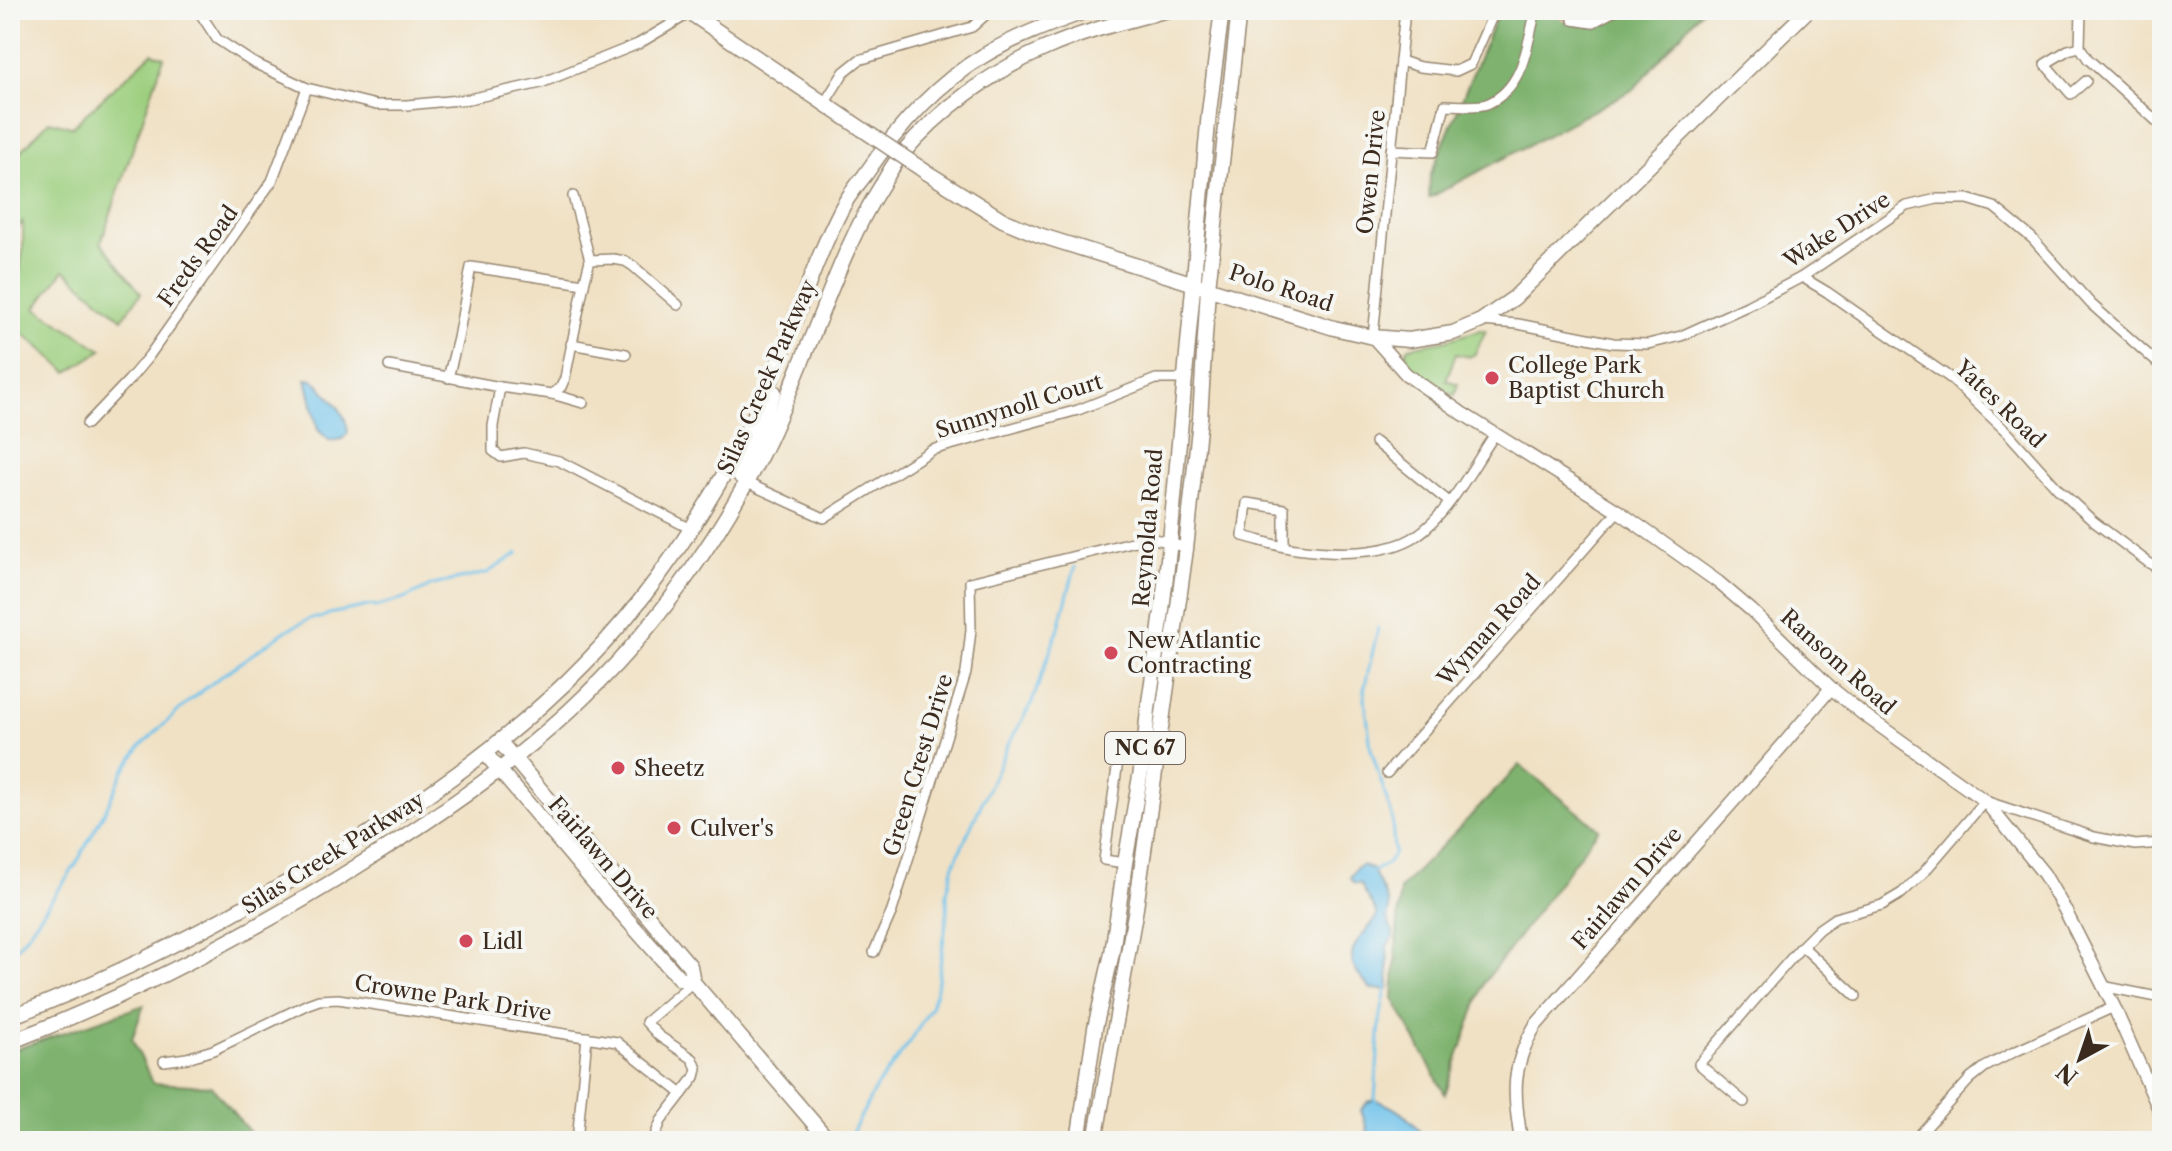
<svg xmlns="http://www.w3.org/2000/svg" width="2172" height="1151" font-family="'Libre Caslon Text',serif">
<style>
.green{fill:#9dcf7f;stroke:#6c7c4e;stroke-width:2}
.forest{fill:#7eb26e;stroke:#5c6e46;stroke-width:2}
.water{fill:#70c2eb;stroke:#567684;stroke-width:2}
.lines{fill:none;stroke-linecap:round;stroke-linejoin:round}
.stream{stroke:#70c2eb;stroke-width:3}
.minor-tunnel{stroke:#ccbca3;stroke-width:9;stroke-dasharray:9 4.5;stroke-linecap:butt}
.minor-casing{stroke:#968671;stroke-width:12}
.tertiary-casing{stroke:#968671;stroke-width:15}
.secondary-casing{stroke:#968671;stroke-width:17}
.primary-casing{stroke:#968671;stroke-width:17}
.minor{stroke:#fff;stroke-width:9}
.tertiary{stroke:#fff;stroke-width:12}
.secondary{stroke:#fff;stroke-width:14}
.primary{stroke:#fff;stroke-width:14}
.secondary-bridge-casing{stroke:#968671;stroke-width:17;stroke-linecap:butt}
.secondary-bridge{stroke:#fff;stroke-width:14}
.poi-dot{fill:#d1495b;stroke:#f6f6f2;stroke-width:3}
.labels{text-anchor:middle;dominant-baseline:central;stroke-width:8;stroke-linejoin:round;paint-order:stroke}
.shield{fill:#f6f6f2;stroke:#73675e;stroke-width:2}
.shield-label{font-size:20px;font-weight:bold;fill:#3b2a1e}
.street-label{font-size:22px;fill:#3b2a1e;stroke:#f6f6f2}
.poi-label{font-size:22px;fill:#3b2a1e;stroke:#f6f6f2;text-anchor:start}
</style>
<rect width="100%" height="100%" fill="#f6f6f2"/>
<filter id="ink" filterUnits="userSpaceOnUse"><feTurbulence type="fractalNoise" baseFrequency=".0125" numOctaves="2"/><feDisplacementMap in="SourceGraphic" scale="16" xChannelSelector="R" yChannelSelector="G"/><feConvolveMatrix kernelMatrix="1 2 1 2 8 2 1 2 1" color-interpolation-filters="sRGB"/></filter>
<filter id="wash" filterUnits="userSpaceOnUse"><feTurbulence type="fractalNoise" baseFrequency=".006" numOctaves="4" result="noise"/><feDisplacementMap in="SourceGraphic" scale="32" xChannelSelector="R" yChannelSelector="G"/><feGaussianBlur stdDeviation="1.8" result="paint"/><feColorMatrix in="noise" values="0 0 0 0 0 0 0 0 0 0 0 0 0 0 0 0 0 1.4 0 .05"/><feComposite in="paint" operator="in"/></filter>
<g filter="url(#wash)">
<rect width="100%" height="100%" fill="#f0e1c4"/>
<!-- green -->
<g class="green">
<polygon points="152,53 164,57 101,242 141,293 122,319 64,270 36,308 102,350 68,372 11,323 23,251 23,222 10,236 10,163 49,121 72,127"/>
<path d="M1480 330H1486L1475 354 1469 357 1456 354 1446 380 1458 384 1454 396C1443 388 1409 372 1406 359 1404 354 1406 352 1409 347L1443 341Z"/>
</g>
<!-- forest -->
<g class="forest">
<polygon points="1499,10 1702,10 1634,89 1429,198 1430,176"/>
<polygon points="1520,765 1599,829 1484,983 1445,1094 1393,998 1400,889"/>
<polygon points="144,1005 132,1039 153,1083 211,1086 257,1141 10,1140 10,1051"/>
</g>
<!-- water -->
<g class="water">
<path d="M306 379 313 380 318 384C331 399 347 412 348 433L342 439 330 441 318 430Z"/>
<path d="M1362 865 1373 870 1388 902 1389 909 1387 919 1393 932V937L1387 946 1389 987 1387 990 1371 989C1366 983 1358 976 1355 969 1341 942 1379 927 1376 913 1374 904 1364 894 1361 884L1354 883 1350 878 1356 868Z"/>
<path d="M1375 1100C1397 1107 1414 1120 1426 1141H1366L1367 1128 1361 1110 1368 1102Z"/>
</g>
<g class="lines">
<!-- stream -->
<g class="stream">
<polyline points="1372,872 1388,863 1394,853 1392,816 1371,749 1364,690 1378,628"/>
<polyline points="10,956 29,932 75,866 107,807 123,772 141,746 189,701 224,674 287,630 312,618 320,618 329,614 373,605 374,607 404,599 433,585 487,573 518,553"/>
<polyline points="1377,1103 1375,1100 1380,1020 1386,988"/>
<polyline points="851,1135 876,1087 910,1042 931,1007 937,988 947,915 947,892 954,864 1009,743 1032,702 1059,627 1075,567"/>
</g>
</g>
</g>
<g filter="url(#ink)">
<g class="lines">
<!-- minor-tunnel -->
<polyline class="minor-tunnel" points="1552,11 1573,20"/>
<defs>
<g id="minor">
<polyline points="198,10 217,39 252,62 307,88 376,105 407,105 469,99 541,83 638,44 690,13"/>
<polyline points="1550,10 1552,11"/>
<polyline points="2081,10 2080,47 2088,59 2162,126"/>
<polyline points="1573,20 1592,23 1616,10"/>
<polyline points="2080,47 2068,50 2045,64 2071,94 2086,81"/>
<polyline points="1400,61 1420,67 1456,71 1471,64 1495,10"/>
<polyline points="824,104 844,72 859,60 972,27 991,10"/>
<path d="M1391 150 1433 152 1445 105C1456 105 1480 108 1489 103 1525 86 1527 43 1536 10"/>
<polyline points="590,260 613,259 625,261 633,266 678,305"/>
<polyline points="1802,277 1827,292 1949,377 2008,433 2058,489 2093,521 2149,563 2162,570"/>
<polyline points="1481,321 1518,324 1613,343 1648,344 1681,336 1747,306 1802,277 1907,206 1937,199 1968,199 1994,207 2032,238 2091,304 2162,367"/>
<polyline points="1373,337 1405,10"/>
<polyline points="571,344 626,354"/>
<polyline points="389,366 500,387 552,394 583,403"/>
<polyline points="448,378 458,338 471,267 584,284"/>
<polyline points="500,387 493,426 493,451 501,457 524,453 559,461 691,529"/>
<polyline points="552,394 561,387 565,378 584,284 590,260 573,196"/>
<polyline points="87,424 129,380 149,356 272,181 307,88"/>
<polyline points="1375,442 1449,502"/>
<polyline points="745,482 824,518 932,450 1078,410 1156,379 1184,379"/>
<path d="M1284 547V509L1247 503 1243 536C1260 540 1278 547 1296 549 1332 554 1386 556 1416 536 1449 514 1473 466 1495 434"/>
<polyline points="1118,761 1104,860 1125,863"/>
<polyline points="1387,773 1618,511"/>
<polyline points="1802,946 1856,996"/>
<polyline points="874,952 892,911 966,673 971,630 970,582 1148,538 1170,542 1186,549"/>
<polyline points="2102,986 2162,998"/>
<polyline points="164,1061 187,1058 213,1050 308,1004 319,1000 338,999 617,1042 682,1094"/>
<polyline points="1744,1102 1699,1064 1802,946 1819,929 1835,918 1882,905 1902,893 1924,872 1985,801 2094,837 2135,845 2162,843"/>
<polyline points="577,1141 587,1037"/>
<polyline points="653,1141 661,1121 695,1077 697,1069 693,1059 659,1036 646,1022 693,982"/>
<polyline points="1914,1141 1970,1079 1985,1067 2014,1052 2114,1007"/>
</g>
<g id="tertiary">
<polyline points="1373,337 1406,374 1460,412 1618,511 1718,582 1751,610 1831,688 1863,714 1985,801 2044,874 2065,910 2114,1007 2162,1116"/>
<path d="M1521 1141C1514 1093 1510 1069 1535 1026L1782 746 1831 688"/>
</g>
<g id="secondary">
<polyline points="686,10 862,129"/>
<polyline points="926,172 1003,220 1039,235 1334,328 1373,337 1409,340 1453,333 1481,321 1514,298 1808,10"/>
<polyline points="500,742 690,966 693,982 829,1141"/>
<polyline points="485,753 593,881 679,978 693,982"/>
</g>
<g id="primary">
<polyline points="745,482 739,474 740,470 760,428 774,392"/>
<path d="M10 1017C108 980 203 932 293 879 432 799 563 708 658 577 701 518 740 451 769 384 795 325 813 263 843 206 849 195 857 185 865 175 897 128 935 85 983 56 1016 36 1053 23 1089 10"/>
<path d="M10 1042C134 994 252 933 364 862 469 797 566 727 645 631 690 577 729 517 761 455 778 422 792 385 806 351 829 296 848 239 880 188 887 177 893 164 902 154 939 110 991 72 1044 49 1084 31 1127 21 1168 10"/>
<polyline points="1078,1141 1095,1028 1112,953 1125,863 1144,753 1148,709 1160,627 1170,542 1209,112 1222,10"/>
<polyline points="1095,1141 1136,908 1186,549 1200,419 1208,288 1239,10"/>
</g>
</defs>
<!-- minor casing -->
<use href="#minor" class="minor-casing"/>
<!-- tertiary casing -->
<use href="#tertiary" class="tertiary-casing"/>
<!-- secondary casing -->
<use href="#secondary" class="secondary-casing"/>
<!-- primary casing -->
<use href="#primary" class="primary-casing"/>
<!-- minor -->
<use href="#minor" class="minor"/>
<!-- tertiary -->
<use href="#tertiary" class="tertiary"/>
<!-- secondary -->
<use href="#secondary" class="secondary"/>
<!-- primary -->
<use href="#primary" class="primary"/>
<defs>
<polyline id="secondary-bridge" points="862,129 926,172"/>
</defs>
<!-- secondary-bridge casing -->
<use href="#secondary-bridge" class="secondary-bridge-casing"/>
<!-- secondary-bridge -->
<use href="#secondary-bridge" class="secondary-bridge"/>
</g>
</g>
<!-- markers -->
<g class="poi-dot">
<circle cx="1492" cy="378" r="8"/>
<circle cx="1111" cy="653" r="8"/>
<circle cx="618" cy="768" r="8"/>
<circle cx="674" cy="828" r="8"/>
<circle cx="466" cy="941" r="8"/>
</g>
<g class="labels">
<!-- shield labels -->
<rect class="shield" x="1105" y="732" width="80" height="32" rx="6"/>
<g class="shield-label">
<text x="1145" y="748">NC 67</text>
</g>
<!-- street labels -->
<g class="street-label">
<text transform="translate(1371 172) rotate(-84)">Owen Drive</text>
<text transform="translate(1837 230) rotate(-33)">Wake Drive</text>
<text transform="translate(198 256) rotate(-54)">Freds Road</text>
<text transform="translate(1281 288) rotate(18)">Polo Road</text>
<text transform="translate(767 377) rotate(-66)">Silas Creek Parkway</text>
<text transform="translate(2000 404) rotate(44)">Yates Road</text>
<text transform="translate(1019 406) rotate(-17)">Sunnynoll Court</text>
<text transform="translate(1148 528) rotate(-85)">Reynolda Road</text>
<text transform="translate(1489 630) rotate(-48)">Wyman Road</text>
<text transform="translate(1838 662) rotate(42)">Ransom Road</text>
<text transform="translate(918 765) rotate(-73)">Green Crest Drive</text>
<text transform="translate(333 853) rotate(-32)">Silas Creek Parkway</text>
<text transform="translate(603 858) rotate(49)">Fairlawn Drive</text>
<text transform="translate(1627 888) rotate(-49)">Fairlawn Drive</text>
<text transform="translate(453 998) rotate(9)">Crowne Park Drive</text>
</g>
<!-- poi labels -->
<g class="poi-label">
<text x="1508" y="365">College Park<tspan x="1508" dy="25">Baptist Church</tspan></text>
<text x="1127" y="640">New Atlantic<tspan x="1127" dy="25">Contracting</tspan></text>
<text x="634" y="768">Sheetz</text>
<text x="690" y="828">Culver's</text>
<text x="482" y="941">Lidl</text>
</g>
</g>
<!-- margin -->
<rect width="2172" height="1151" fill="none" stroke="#f6f6f2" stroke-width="40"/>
<!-- north arrow -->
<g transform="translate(2080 1059) rotate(220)" stroke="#f6f6f2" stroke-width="6" paint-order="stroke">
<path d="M0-6L14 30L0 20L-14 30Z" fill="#3b2a1e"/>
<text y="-12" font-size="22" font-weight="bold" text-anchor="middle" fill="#3b2a1e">N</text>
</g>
</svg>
